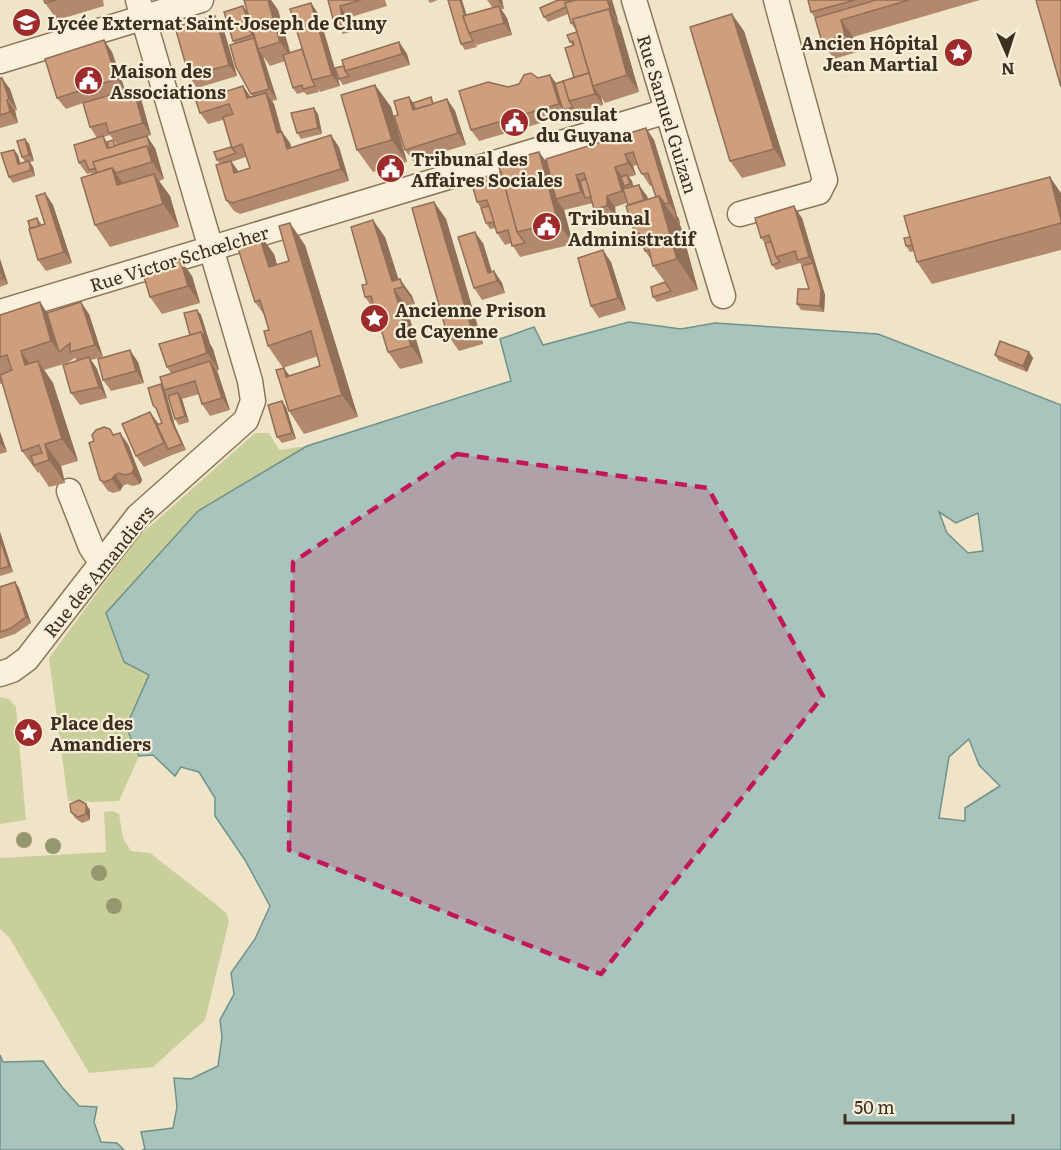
<svg xmlns="http://www.w3.org/2000/svg" width="1061" height="1150" font-family="Literata,serif">
<style>
.green{fill:#c9cf9b}
.water{fill:#a9c4bc;stroke:#6f938a;stroke-width:1.5;fill-rule:evenodd}
.lines{fill:none;stroke-linecap:round;stroke-linejoin:round}
.minor-casing{stroke:#8d765c;stroke-width:27}
.minor{stroke:#faf1dc;stroke-width:24}
.tree{fill:#96986f}
.wall{fill:#b2896c;fill-rule:evenodd}
.shaded-wall{fill:#916f58}
.building{fill:#cf9f7d;stroke:#916f58;stroke-width:1.5}
.marked{fill:#c2185b;fill-opacity:0.2;stroke:#c2185b;stroke-width:4.5;stroke-dasharray:12 8;stroke-linejoin:round}
.labels{text-anchor:middle;dominant-baseline:central;stroke-width:4.5;stroke-linejoin:round;paint-order:stroke}
.poi-label{font-size:18px;font-weight:bold;fill:#3d2e20;stroke:#f7eed8;text-anchor:start}
.street-label{font-size:18px;fill:#3d2e20;stroke:#f7eed8}
</style>
<rect width="100%" height="100%" fill="#f0e4c8"/>
<!-- green -->
<g class="green">
<polygon points="255,433 269,433 279,450 307,446 198,511 149,675 126,727 139,756 119,801 93,802 68,801 49,658 138,537"/>
<polygon points="0,697 9,699 16,707 26,820 0,824"/>
<polygon points="113,811 119,814 123,838 131,851 150,853 218,906 226,913 229,921 205,1020 153,1067 89,1073 9,937 0,929 0,858 106,852 104,812"/>
</g>
<!-- water -->
<g class="water">
<path d="M629 322 681 329 715 323 878 334 1061 405V1150H142L145 1149 141 1132 173 1128 177 1107 174 1078 191 1079 218 1066 222 1037 220 1020 234 994 231 973 255 939 270 906 245 860 215 816V798L199 772 181 767 175 776 153 755 139 756 126 727 149 675 124 662 106 613 198 511 307 446 511 381 500 339 534 327 543 345ZM939 512 956 523 978 513 983 551 968 553 947 533ZM969 739 979 765 1000 786 965 808V821L939 818 949 757Z"/>
<polygon points="0,1055 3,1062 43,1061 62,1087 79,1106 97,1107 94,1122 101,1142 117,1143 124,1150 0,1150"/>
</g>
<g class="lines">
<defs>
<g id="minor">
<polyline points="634,0 723,296"/>
<polyline points="0,61 201,0"/>
<polyline points="740,214 819,192 825,180 776,0"/>
<polyline points="0,312 667,111"/>
<polyline points="69,491 91,547 101,562"/>
<polyline points="0,674 12,670 27,659 138,516 246,420 253,401 250,381 138,0"/>
</g>
</defs>
<!-- minor casing -->
<use href="#minor" class="minor-casing"/>
<!-- minor -->
<use href="#minor" class="minor"/>
</g>
<!-- trees -->
<g class="tree">
<circle cx="24" cy="840" r="8"/>
<circle cx="53" cy="846" r="8"/>
<circle cx="99" cy="873" r="8"/>
<circle cx="114" cy="906" r="8"/>
</g>
<!-- wall -->
<g class="wall">
<polygon points="44,0 103,0 104,6 57,20 45,3"/>
<path d="M244 0H271L278 10 290 52 302 49 311 3 319 15 340 86 320 92 318 88 319 92 307 95 304 92 297 94 293 88 285 61 270 66 263 56 277 100 272 101 274 104 282 132 290 143 291 147H339L349 181 240 214 234 211 226 200 220 164 217 160 231 147 223 120 208 124 200 113 209 97 243 86 251 97H253L251 94 235 44 233 41 243 6 248 13ZM246 157 250 168 238 172 231 162Z"/>
<polygon points="328,0 385,0 387,6 348,18 351,32 343,34 334,23"/>
<polygon points="428,0 438,0 430,3"/>
<polygon points="487,0 502,0 504,9 501,9 507,18 512,35 477,45 476,43 477,47 465,50 461,44 467,15 493,8"/>
<polygon points="576,0 612,0 618,23 620,26 639,92 605,103 601,97 603,105 479,141 471,130 508,87 550,75 556,83 574,77 573,46 570,42 577,32 571,23 568,14 548,22 544,17"/>
<polygon points="808,0 980,0 853,37 857,52 834,59 822,42 815,18 811,12"/>
<polygon points="223,27 237,76 197,88 189,76"/>
<polygon points="744,31 786,166 742,178 730,161"/>
<polygon points="104,40 112,52 125,90 133,88 141,99 151,135 117,145 110,135 104,137 107,142 117,145 155,148 164,179 159,181 170,196 179,227 110,247 95,225 92,174 91,173 87,174 79,163 97,138 90,127 83,103 66,109 57,98"/>
<polygon points="399,42 407,54 410,65 343,85 339,79 344,66"/>
<polygon points="0,78 10,89 17,110 15,111 18,123 0,128"/>
<polygon points="375,85 391,107 407,162 373,172 357,150"/>
<polygon points="447,99 455,111 466,145 413,161 405,150 413,103 435,103"/>
<polygon points="318,114 322,134 301,139 297,133"/>
<path d="M646 128 654 140 677 215H676L679 219 680 225 681 227 698 290 657 302 653 297 665 282 653 266 652 261 645 251 644 246 635 234 627 203 615 207 616 217 602 220 594 209 593 203 564 210 573 244 520 257 511 243 505 245 497 233 496 228 490 229 486 223 481 208 477 202ZM637 165 639 169 650 186 652 185 656 197 648 199 647 196 633 186 632 181 629 177 636 175 633 166Z"/>
<polygon points="25,139 29,144 34,161 30,162 33,167 35,176 13,183 9,177 14,150 18,155 20,163 25,162 22,157"/>
<polygon points="45,193 53,205 72,263 46,271 38,260 30,228 37,218 42,225 45,224"/>
<polygon points="1061,193 1061,250 932,284 917,262 914,251 910,252 906,246"/>
<polygon points="434,202 446,219 483,344 459,351 447,334"/>
<polygon points="802,218 825,295 824,312 801,310 797,304 809,289 802,266 800,263 776,270 772,265 765,243 761,238"/>
<polygon points="385,237 398,279 412,296 415,304 406,306 423,363 400,369 388,352 377,314 365,297 367,284"/>
<polygon points="483,243 492,272 494,271 502,283 505,293 482,300 474,288"/>
<polygon points="305,245 358,417 304,434 289,411 290,375 320,366 318,356 283,368 268,346 269,330 265,316 255,302 274,254 277,265 289,261"/>
<polygon points="0,259 8,284 0,287"/>
<polygon points="611,262 626,310 599,318 591,306"/>
<polygon points="192,276 200,303 162,314 150,297"/>
<polygon points="40,302 47,313 89,314 103,357 91,360 97,369 107,398 80,405 71,393 77,361 75,358 67,363 44,370 53,383 78,461 61,466 65,483 49,487 39,472 38,473 22,451 3,383 0,384 0,315"/>
<polygon points="197,310 201,315 210,344 213,349 219,370 217,371 230,410 210,416 202,404 199,394 182,399 189,422 179,425 175,419 168,396 166,393 175,426 186,450 172,455 144,467 136,456 159,424 162,423 158,411 153,405 163,386 171,373 167,367 190,335"/>
<polygon points="1029,352 1033,358 1027,372 999,361 995,355"/>
<polygon points="138,362 144,383 111,391 103,380"/>
<polygon points="286,407 296,439 282,443 277,437"/>
<polygon points="110,429 114,435 128,444 142,480 140,484 133,486 127,484 123,486 120,491 113,493 108,491 100,480 94,441"/>
<polygon points="0,432 7,452 0,454"/>
<polygon points="0,532 13,572 0,576"/>
<polygon points="15,582 19,588 31,623 15,634 0,639 0,585 0,586"/>
<polygon points="90,810 90,820 82,823 75,818 71,812"/>
</g>
<!-- shaded-wall -->
<g class="shaded-wall">
<polygon points="268,0 271,0 278,10 292,59 280,42"/>
<polygon points="460,0 462,0 472,32 470,33"/>
<polygon points="498,0 502,0 504,9"/>
<polygon points="607,0 612,0 619,23 611,11"/>
<polygon points="311,3 319,15 340,86 332,75"/>
<polygon points="243,6 251,18 260,47 252,35"/>
<polygon points="340,6 348,18 351,32 343,20"/>
<polygon points="499,6 507,18 512,35 504,23"/>
<polygon points="609,9 620,26 639,92 627,75"/>
<polygon points="732,14 744,31 786,166 774,149"/>
<polygon points="215,16 223,27 237,76 229,65"/>
<polygon points="841,20 853,37 857,52 845,35"/>
<polygon points="254,38 260,48 258,49 263,56 277,100 269,89"/>
<polygon points="104,40 112,52 125,90 117,79"/>
<polygon points="399,42 407,54 410,65 402,54"/>
<polygon points="550,75 558,86 563,110 559,104"/>
<polygon points="2,78 10,89 17,110 9,99"/>
<polygon points="375,85 391,107 407,162 392,140"/>
<polygon points="243,86 251,98 247,98"/>
<polygon points="593,86 601,97 603,105 595,94"/>
<polygon points="133,88 141,99 151,135 143,123"/>
<polygon points="266,93 274,104 285,145 277,133"/>
<polygon points="409,97 417,108 413,110"/>
<polygon points="447,99 455,111 466,145 458,133"/>
<polygon points="7,100 15,111 18,123 10,112"/>
<polygon points="314,108 318,114 322,134 318,128"/>
<polygon points="646,128 654,140 677,215 669,203"/>
<polygon points="282,132 290,143 295,160 287,149"/>
<polygon points="331,135 339,147 349,181 341,169"/>
<polygon points="147,136 155,148 164,179 152,162 147,146"/>
<polygon points="25,139 29,144 34,161 29,155"/>
<polygon points="14,150 18,155 22,169 18,164"/>
<polygon points="539,152 551,168 556,199 564,210 573,244 558,222"/>
<polygon points="625,154 633,166 636,175 628,163"/>
<polygon points="29,161 33,167 35,176 31,170"/>
<polygon points="231,161 239,172 234,173"/>
<polygon points="615,167 623,178 624,186 626,188 630,203 622,191"/>
<polygon points="112,168 128,190 117,185"/>
<polygon points="154,174 170,196 179,227 163,204"/>
<polygon points="576,175 584,186 585,198 581,192"/>
<polygon points="627,175 632,181 634,190 630,184"/>
<polygon points="1050,177 1061,193 1061,220"/>
<polygon points="639,185 647,196 657,229 649,218"/>
<polygon points="45,193 53,205 72,263 64,252"/>
<polygon points="607,196 615,207 616,217 607,206"/>
<polygon points="659,196 681,227 698,290 677,259"/>
<polygon points="434,202 446,219 483,344 471,327"/>
<polygon points="794,206 802,218 817,269 809,257"/>
<polygon points="675,213 679,219 680,225 676,219"/>
<polygon points="373,220 385,237 401,287 392,281"/>
<polygon points="290,223 305,245 358,417 342,395"/>
<polygon points="258,232 274,254 284,289 269,267"/>
<polygon points="475,232 483,243 495,282 488,273"/>
<polygon points="603,250 611,262 626,310 618,298"/>
<polygon points="0,259 8,284 3,278 0,267"/>
<polygon points="180,259 192,276 200,303 188,286"/>
<polygon points="813,263 817,269 825,295 824,312 820,306"/>
<polygon points="494,271 502,283 505,293 497,281"/>
<polygon points="400,279 412,296 415,304 403,287"/>
<polygon points="394,289 406,306 423,363 411,346"/>
<polygon points="40,302 55,325 59,352 51,341"/>
<polygon points="81,302 89,314 103,357 95,345"/>
<polygon points="197,310 201,315 210,344 213,349 219,370 207,353 201,332"/>
<polygon points="130,350 138,362 144,383 136,371"/>
<polygon points="21,351 36,373 25,365"/>
<polygon points="1029,352 1033,358 1027,372 1023,366"/>
<polygon points="89,357 97,369 107,398 99,387"/>
<polygon points="38,361 53,383 78,461 62,439"/>
<polygon points="210,361 218,373 230,410 222,398"/>
<polygon points="284,368 300,390 286,377"/>
<polygon points="161,384 165,390 164,390 166,393 175,426 186,450 182,444 171,420"/>
<polygon points="178,393 182,399 189,422 185,416"/>
<polygon points="282,401 286,407 296,439 292,433"/>
<polygon points="150,412 158,423 170,448 168,449 164,443"/>
<polygon points="0,432 7,452 0,443"/>
<polygon points="120,433 128,444 142,480 140,484 132,473"/>
<polygon points="45,444 61,466 65,483 49,460"/>
<polygon points="115,475 123,486 120,491 112,479"/>
<polygon points="0,532 13,572 9,566 0,539"/>
<polygon points="15,582 19,588 31,623 26,617"/>
<polygon points="86,804 90,810 90,820 86,814"/>
</g>
<!-- building -->
<g class="building">
<polygon points="44,0 56,0 45,3"/>
<polygon points="244,0 268,0 280,42 258,49"/>
<polygon points="328,0 361,0 340,6 343,20 334,23"/>
<polygon points="448,0 460,0 465,16 463,16 469,33 473,41 461,44"/>
<polygon points="558,0 573,1 565,3 566,7 544,17 540,8"/>
<polygon points="576,0 607,0 611,11 609,9 573,19 574,22 571,23 565,3"/>
<polygon points="808,0 855,0 811,12"/>
<polygon points="876,0 909,0 841,20 845,35 822,42 815,18"/>
<polygon points="1036,0 1061,0 1061,87"/>
<polygon points="311,3 332,75 312,80 290,9"/>
<polygon points="243,6 252,35 233,41 224,12"/>
<polygon points="499,6 504,23 469,33 463,16"/>
<polygon points="609,9 627,75 593,86 573,19"/>
<polygon points="732,14 774,149 730,161 690,27"/>
<polygon points="215,16 229,65 189,76 175,27"/>
<polygon points="577,32 589,73 572,78 574,77 565,48 574,45 573,41 570,42 567,35"/>
<polygon points="254,38 269,89 251,94 236,67 230,45"/>
<polygon points="104,40 117,79 57,98 45,59"/>
<polygon points="399,42 402,54 345,71 342,60"/>
<polygon points="302,49 312,80 315,86 303,89 302,85 293,88 283,55"/>
<polygon points="344,66 345,71 349,76 339,79 335,68"/>
<polygon points="531,73 538,78 550,75 559,104 471,130 459,91 488,82 508,87 519,84 524,75"/>
<polygon points="589,73 595,94 569,101 563,81"/>
<polygon points="0,78 2,78 9,99 7,100 10,112 0,115"/>
<polygon points="563,81 569,101 573,107 563,110 555,84"/>
<polygon points="375,85 392,140 357,150 341,95"/>
<polygon points="243,86 247,98 266,93 277,133 282,132 287,149 331,135 341,169 232,203 226,200 216,165 231,161 234,173 250,168 242,144 232,148 223,117 233,114 229,104 200,113 196,101"/>
<polygon points="133,88 143,123 109,133 106,123 90,127 83,103"/>
<polygon points="206,93 207,98 198,100 197,95"/>
<polygon points="409,97 413,110 447,99 458,133 405,150 394,116 398,115 394,101"/>
<polygon points="431,97 433,104 415,109 413,103"/>
<polygon points="314,108 318,128 297,133 291,113"/>
<polygon points="646,128 669,203 665,204 659,196 656,197 648,173 642,174 639,169 633,152 625,154 628,163 615,167 622,191 607,196 607,206 594,209 584,173 576,175 581,192 556,199 546,159"/>
<polygon points="103,136 107,148 147,136 151,151 147,146 93,162 96,168 89,170 85,160 79,163 74,145"/>
<polygon points="25,139 29,155 22,157 17,141"/>
<polygon points="113,140 115,146 109,148 107,142"/>
<polygon points="147,146 152,162 116,173 112,168 97,173 93,162"/>
<polygon points="231,147 236,153 217,160 214,152"/>
<polygon points="14,150 18,164 29,161 31,170 9,177 1,153"/>
<polygon points="539,152 558,222 517,232 498,163"/>
<polygon points="112,168 117,185 154,174 163,204 95,225 81,178"/>
<polygon points="501,172 517,232 525,243 512,246 508,230 497,233 487,200 477,202 471,181"/>
<polygon points="627,175 630,184 624,186 621,177"/>
<polygon points="1050,177 1061,220 1061,223 917,262 904,216"/>
<polygon points="586,179 591,197 585,198 580,181"/>
<polygon points="639,185 644,200 628,205 623,189"/>
<polygon points="45,193 64,252 38,260 29,229 45,224 36,196"/>
<polygon points="659,196 677,259 653,266 649,250 645,251 639,233 635,234 626,206"/>
<polygon points="434,202 471,327 447,334 412,208"/>
<polygon points="489,206 494,222 486,223 481,208"/>
<polygon points="794,206 809,257 798,260 795,251 776,257 769,235 761,238 755,218"/>
<polygon points="37,218 39,226 30,228 28,221"/>
<polygon points="373,220 392,281 400,279 403,287 394,289 411,346 388,352 371,296 365,297 362,285 367,284 351,227"/>
<polygon points="290,223 342,395 289,411 276,370 284,368 286,377 320,366 311,331 268,346 264,331 269,330 260,300 255,302 235,239 258,232 269,267 289,261 279,226"/>
<polygon points="475,232 488,273 494,271 497,281 474,288 458,237"/>
<polygon points="910,237 912,245 906,246 904,238"/>
<polygon points="771,242 776,257 780,262 772,265 765,243"/>
<polygon points="603,250 618,298 591,306 578,258"/>
<polygon points="180,259 188,286 150,297 142,270"/>
<polygon points="813,263 821,290 820,306 797,304 798,289 809,289 802,266"/>
<polygon points="0,267 3,278 0,279"/>
<polygon points="665,282 671,291 653,297 651,287"/>
<polygon points="40,302 51,341 21,351 25,365 38,361 62,439 45,444 49,460 34,465 31,456 42,453 39,445 22,451 0,375 12,370 7,355 0,357 0,315"/>
<polygon points="81,302 95,345 70,352 70,343 59,352 47,313"/>
<polygon points="197,310 206,338 201,332 190,335 184,313"/>
<polygon points="201,332 207,353 167,367 159,344"/>
<polygon points="1000,341 1029,352 1023,366 995,355"/>
<polygon points="130,350 136,371 103,380 98,359"/>
<polygon points="89,357 99,387 71,393 63,365"/>
<polygon points="210,361 222,398 202,404 195,381 164,390 160,377"/>
<polygon points="161,384 171,420 182,444 168,449 157,425 162,423 156,408 153,405 148,388"/>
<polygon points="178,393 185,416 175,419 168,396"/>
<polygon points="282,401 292,433 277,437 268,405"/>
<polygon points="150,412 164,443 136,456 122,424"/>
<polygon points="104,427 110,429 113,435 120,433 134,468 132,473 125,475 119,473 115,475 112,479 104,482 100,480 89,443 94,441 92,435 96,430"/>
<polygon points="0,539 9,566 0,569"/>
<polygon points="15,582 26,617 11,628 0,632 0,587"/>
<polygon points="79,800 86,804 86,814 78,817 71,812 70,804"/>
</g>
<!-- marked area -->
<path class="marked" d="M457 454 708 488 823 696 601 974 289 850 293 562Z"/>
<!-- icons -->
<defs>
<symbol id="school-disc" viewBox="-11 -11 22 22"><circle r="9.5" fill="#9e2a2b" stroke="#f7eed8"/><path d="M0-5L7-2L0 1L-7-2ZM-4 1L0 2.5L4 1V4Q0 6-4 4Z" fill="#fff"/></symbol>
<symbol id="sight-disc" viewBox="-11 -11 22 22"><circle r="9.5" fill="#9e2a2b" stroke="#f7eed8"/><path d="M0-6L1.8-2.2L6-1.7L2.9 1.2L3.7 5.4L0 3.3L-3.7 5.4L-2.9 1.2L-6-1.7L-1.8-2.2Z" fill="#fff"/></symbol>
<symbol id="civic-disc" viewBox="-11 -11 22 22"><circle r="9.5" fill="#9e2a2b" stroke="#f7eed8"/><path d="M-.6-6.5H3V-4.5H.6V-3L4-1V1h2V6H-6V1h2V-1L-.6-3ZM-1.2 2.5V6h2.4V2.5Z" fill="#fff"/></symbol>
</defs>
<g fill-rule="evenodd">
<use href="#school-disc" x="10" y="6" width="33" height="33"/>
<use href="#sight-disc" x="942" y="36" width="33" height="33"/>
<use href="#civic-disc" x="72" y="64" width="33" height="33"/>
<use href="#civic-disc" x="498" y="106" width="33" height="33"/>
<use href="#civic-disc" x="374" y="152" width="33" height="33"/>
<use href="#civic-disc" x="530" y="210" width="33" height="33"/>
<use href="#sight-disc" x="358" y="302" width="33" height="33"/>
<use href="#sight-disc" x="12" y="716" width="33" height="33"/>
</g>
<g class="labels">
<!-- poi labels -->
<g class="poi-label">
<text x="47" y="22">Lycée Externat Saint-Joseph de Cluny</text>
<text x="938" y="42" text-anchor="end">Ancien Hôpital<tspan x="938" dy="21">Jean Martial</tspan></text>
<text x="110" y="70">Maison des<tspan x="110" dy="21">Associations</tspan></text>
<text x="536" y="113">Consulat<tspan x="536" dy="21">du Guyana</tspan></text>
<text x="411" y="158">Tribunal des<tspan x="411" dy="21">Affaires Sociales</tspan></text>
<text x="568" y="217">Tribunal<tspan x="568" dy="21">Administratif</tspan></text>
<text x="395" y="309">Ancienne Prison<tspan x="395" dy="21">de Cayenne</tspan></text>
<text x="50" y="722">Place des<tspan x="50" dy="21">Amandiers</tspan></text>
</g>
<!-- street labels -->
<g class="street-label">
<text transform="translate(668 114) rotate(73)">Rue Samuel Guizan</text>
<text transform="translate(179 258) rotate(-17)">Rue Victor Schœlcher</text>
<text transform="translate(98 571) rotate(-51)">Rue des Amandiers</text>
</g>
</g>
<!-- north arrow -->
<g transform="translate(1007 54) rotate(177)" stroke="#f7eed8" stroke-width="4.5" paint-order="stroke">
<path d="M0-4.5L10 22L0 15L-10 22Z" fill="#3d2e20"/>
<text y="-9" font-size="16" font-weight="bold" text-anchor="middle" fill="#3d2e20">N</text>
</g>
<!-- scale -->
<path d="M845 1114v9h168v-9" fill="none" stroke="#3d2e20" stroke-width="3"/>
<text x="854" y="1114" font-size="18" fill="#3d2e20" stroke="#f7eed8" stroke-width="4.5" paint-order="stroke">50 m</text>
</svg>
